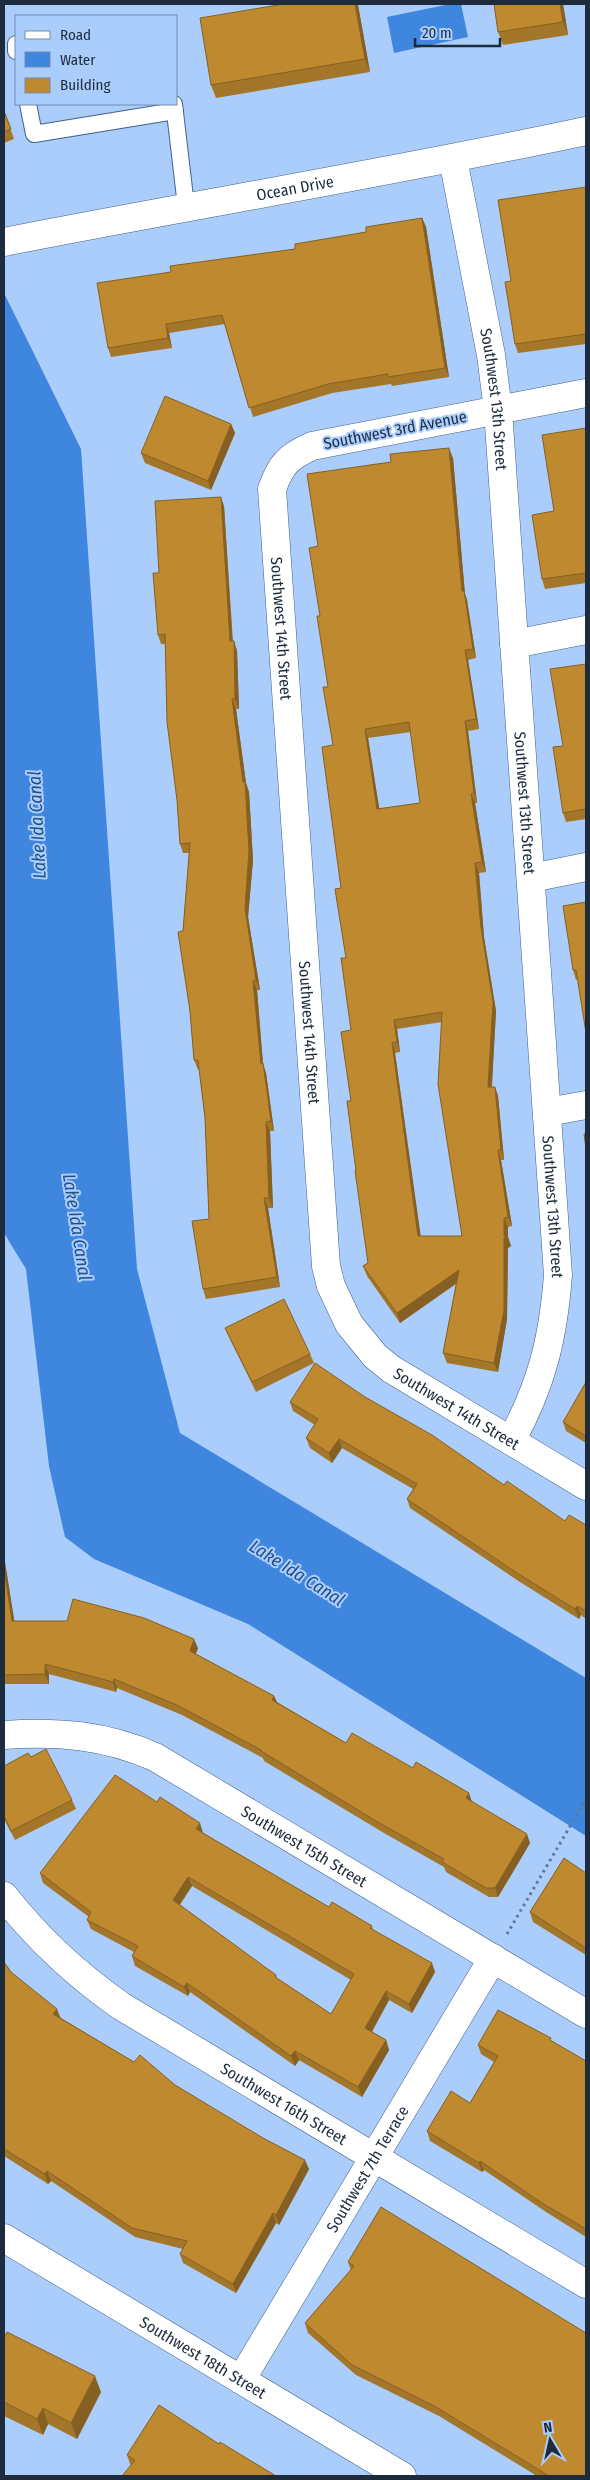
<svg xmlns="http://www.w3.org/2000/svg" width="590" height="2480" font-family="'Fira Sans Condensed',sans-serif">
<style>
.water{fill:#3f86de}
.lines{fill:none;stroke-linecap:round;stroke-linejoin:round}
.lane-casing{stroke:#42618b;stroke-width:18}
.street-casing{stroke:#42618b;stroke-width:29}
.path{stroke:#5f7796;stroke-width:3;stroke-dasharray:2.5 4;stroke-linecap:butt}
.lane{stroke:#fff;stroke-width:16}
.street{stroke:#fff;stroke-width:28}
.wall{fill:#a47629;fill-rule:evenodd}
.shaded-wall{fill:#866022}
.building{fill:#bf8930;stroke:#866022;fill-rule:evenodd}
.labels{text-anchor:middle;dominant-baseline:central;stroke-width:4;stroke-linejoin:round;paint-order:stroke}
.street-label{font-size:16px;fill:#1d2b3d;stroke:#aacdfc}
.water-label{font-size:18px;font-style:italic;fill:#1f4e88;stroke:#aacdfc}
</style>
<rect width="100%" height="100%" fill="#aacdfc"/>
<!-- water -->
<g class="water">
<polygon points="450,4 461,4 468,37 394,53 387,17"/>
<polygon points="4,293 81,449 137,1269 180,1433 586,1678 586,1836 248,1624 94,1559 65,1537 49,1466 26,1269 4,1233"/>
</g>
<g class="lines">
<defs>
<g id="lane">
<polyline points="16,44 16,51"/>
<polyline points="28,104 34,134 175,111"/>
<polyline points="174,104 186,206"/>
</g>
<g id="street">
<path id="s1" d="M453 159 491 355 498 410 558 1275C553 1339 542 1384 511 1441"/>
<path id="s2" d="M4 242C198 204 393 172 586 131"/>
<path id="s3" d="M586 393 312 446C288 457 281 464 272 489L326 1266 331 1286 349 1324 375 1356 391 1369 586 1486"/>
<polyline points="514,644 586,630"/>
<polyline points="531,878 586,867"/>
<polyline points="547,1112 586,1105"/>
<path id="s4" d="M4 1735C57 1731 105 1735 155 1757L586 2014"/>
<path id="s5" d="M4 1896C37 1938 77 1975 121 2006L586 2284"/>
<path id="s6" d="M4 2238 402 2476"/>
<path id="s7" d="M241 2380 493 1958"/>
</g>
</defs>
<!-- lane casing -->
<use href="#lane" class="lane-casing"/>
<!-- street casing -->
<use href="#street" class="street-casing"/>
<!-- path -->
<polyline class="path" points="507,1934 586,1799"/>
<!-- lane -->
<use href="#lane" class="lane"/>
<!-- street -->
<use href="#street" class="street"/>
</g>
<!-- wall -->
<g class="wall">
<polygon points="563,4 568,35 503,45 498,32"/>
<polygon points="358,5 370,72 216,98 211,85"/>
<polygon points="4,111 14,139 4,143"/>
<polygon points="586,187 586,344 518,353 515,344 511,281"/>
<polygon points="422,218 426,227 449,377 392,386 391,384 332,393 253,417 225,324 169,333 172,348 111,357 108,348 171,272 295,249 366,232"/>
<polygon points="231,424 235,433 211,490 145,463 141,453"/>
<polygon points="586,428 586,583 545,589 542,579 554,511"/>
<path d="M453 458 465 594 467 600 476 658 468 660 479 729 468 731 477 803H475L486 872 479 873 484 937 496 1011 492 1087H495L498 1096 504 1160H501L512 1226 508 1227V1237L511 1246 508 1248 507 1319 498 1372 447 1363 443 1353 456 1284 400 1323 367 1276 363 1266 368 1263 356 1171 351 1101V1030L346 958 333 745 328 687 320 616 318 546ZM411 732 420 803 379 809 368 738ZM442 1022 462 1236H420L395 1053 400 1052 397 1029Z"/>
<polygon points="224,506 233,641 234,641 237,651 239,709 236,709 246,783 249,792 253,860 248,917 260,990 257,990 263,1064 266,1073 274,1131 270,1131 273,1208 268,1208 280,1287 206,1299 203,1289 209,1219 205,1118 199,1069 198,1070 194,1060 183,931 189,853 183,853 180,844 177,800 165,644 161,644 158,635 159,573"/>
<polygon points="586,664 586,819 566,822 563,813 563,746"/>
<polygon points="586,902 578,979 576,980 573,970"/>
<polygon points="225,1328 310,1354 314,1363 256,1392 229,1337"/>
<polygon points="586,1382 586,1443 566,1431 563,1422"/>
<polygon points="365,1397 504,1485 565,1521 586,1525 586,1619 581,1615 579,1619 520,1582 410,1508 407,1499 413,1489 342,1448 332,1463 310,1448 306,1438 315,1425 293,1411 290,1402"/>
<polygon points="4,1556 14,1621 198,1648 196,1654 274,1696 277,1702 346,1743 472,1801 530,1843 498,1897 489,1897 446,1872 444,1867 384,1833 264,1761 263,1758 182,1715 117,1688 116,1692 49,1674 49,1684 4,1684"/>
<polygon points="31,1757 72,1800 76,1809 15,1840 4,1819 4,1766"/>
<path d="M203 1833 329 1907 372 1926 373 1930 435 1972 412 2013 389 2000 372 2032 386 2040 389 2050 362 2097 299 2060 295 2066 190 1992 188 1996 135 1966 132 1956 134 1952 91 1929 87 1920 89 1917 43 1883 40 1873ZM192 1886 351 1980 331 2014 277 1978 276 1975 180 1905Z"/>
<polygon points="586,1873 586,1955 533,1922 530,1912"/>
<polygon points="4,1962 11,1972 61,2018 134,2062 175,2085 309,2169 279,2225 276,2223 236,2293 183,2263 180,2254 183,2249 135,2237 51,2181 48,2184 4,2156"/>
<polygon points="552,2041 586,2061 586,2237 546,2212 484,2170 482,2172 430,2141 427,2131 470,2103 494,2062 481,2054 478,2045"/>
<polygon points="381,2207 586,2476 537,2476 439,2416 356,2375 308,2333 305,2323 351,2270 348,2262"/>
<polygon points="4,2338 101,2392 77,2439 48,2424 43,2435 4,2416"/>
<polygon points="219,2444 276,2476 131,2465 130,2464 127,2455"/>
</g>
<!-- shaded-wall -->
<g class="shaded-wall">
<polygon points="355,4 358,4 358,5 370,72 365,59"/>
<polygon points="560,4 563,4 568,35 563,22"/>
<polygon points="422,218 426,227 449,377 445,368"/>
<polygon points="166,324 169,333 172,348 168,338"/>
<polygon points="231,424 235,433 211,490 208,481"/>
<polygon points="449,448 453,458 465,594 467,600 476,658 473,649 462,591"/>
<polygon points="221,497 224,506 233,651 230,641"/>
<polygon points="234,641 237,651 239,709 235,699"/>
<polygon points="465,650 468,660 479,729 476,719"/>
<polygon points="232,699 236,709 246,783 249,792 253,860 248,917 260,990 256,980 245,908 243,782"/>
<polygon points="465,721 468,731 477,803 474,793"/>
<polygon points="365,729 368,738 381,819 377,809"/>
<polygon points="471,794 475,803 486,872 482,862"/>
<polygon points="475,863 479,873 484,937 496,1011 491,1097 488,1087 481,928"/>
<polygon points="253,981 257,990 263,1064 266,1073 274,1131 271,1121 261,1064"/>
<polygon points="394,1020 397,1029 400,1052 397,1042"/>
<polygon points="392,1043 395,1053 422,1245 418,1236"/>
<polygon points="495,1087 498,1096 504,1160 501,1150"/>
<polygon points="266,1122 270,1131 273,1208 269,1198"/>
<polygon points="498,1150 501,1160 512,1226 508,1217"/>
<polygon points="264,1198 268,1208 280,1287 277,1277"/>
<polygon points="504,1218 508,1227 508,1237 511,1246 508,1248 507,1319 498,1372 494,1363 504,1236"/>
<polygon points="459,1270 462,1279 400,1323 397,1313"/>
<polygon points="339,1439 342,1448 332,1463 329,1453"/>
<polygon points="4,1556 16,1631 12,1621 4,1568"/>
<polygon points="577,1606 581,1615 579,1619 575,1609"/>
<polygon points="194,1639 198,1648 193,1660 190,1651"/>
<polygon points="45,1664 49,1674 49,1684 45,1674"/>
<polygon points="114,1679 117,1688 116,1692 113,1682"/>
<polygon points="274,1696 278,1705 272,1700"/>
<polygon points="469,1793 472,1802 466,1798"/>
<polygon points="200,1823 203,1833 196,1829"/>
<polygon points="527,1834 530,1843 498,1897 495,1888"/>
<polygon points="188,1877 192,1886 176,1909 173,1900"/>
<polygon points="432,1963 435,1972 412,2013 409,2004"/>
<polygon points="187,1983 190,1992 188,1996 184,1987"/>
<polygon points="386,1991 389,2000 368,2038 365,2028"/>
<polygon points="57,2009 61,2019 53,2014"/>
<polygon points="386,2040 389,2050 362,2097 358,2087"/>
<polygon points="295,2051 299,2060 295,2066 291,2056"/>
<polygon points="305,2160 309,2169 279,2225 276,2215"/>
<polygon points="480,2161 484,2170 482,2172 479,2163"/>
<polygon points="47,2171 51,2181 48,2184 45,2174"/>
<polygon points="273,2213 276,2223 236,2293 233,2284"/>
<polygon points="95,2376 101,2392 77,2439 71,2423"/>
<polygon points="43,2408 48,2424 43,2435 37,2419"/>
</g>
<!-- building -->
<g class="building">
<polygon points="284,4 355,4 365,59 211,85 200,18"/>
<polygon points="494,4 560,4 563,22 498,32"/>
<polygon points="4,111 11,129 4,132"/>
<polygon points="586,187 586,334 515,344 505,282 511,281 498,200"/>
<polygon points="422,218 445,368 388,377 388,374 328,384 249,408 222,315 166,324 168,338 108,348 97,283 171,272 170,266 295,249 295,244 366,232 366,227"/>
<polygon points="165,396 231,424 208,481 141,453"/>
<polygon points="586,428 586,573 542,579 532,515 554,511 542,435"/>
<path d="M449 448 462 591H464L473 649 465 650 476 719 465 721 474 793 471 794 482 862 475 863 481 928 493 1002 488 1087H495L501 1150H498L508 1217 504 1218V1236H507L504 1238V1310L494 1363 443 1353 459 1270 397 1313 363 1266 368 1263 355 1171H356L347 1101H351L341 1032 351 1030 341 958H346L335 889 341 888 322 747 333 745 323 687H328L317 616H320L309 548 318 546 307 474 391 462 390 454ZM409 722 420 803 377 809 365 729ZM442 1012 438 1084 462 1236H418L392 1043 397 1042 394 1020Z"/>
<polygon points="221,497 230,641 234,641 235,699 232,699 243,782 245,782 249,851 245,908 256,980 253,981 261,1064 263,1063 271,1121 266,1122 269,1198 264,1198 277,1277 203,1289 192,1221 209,1219 205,1118 198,1060 194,1060 190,1011 178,932 183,931 190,843 180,844 177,800 167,722 165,634 158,635 153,573 159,573 155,501"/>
<polygon points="586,664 586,809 563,813 553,747 563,746 550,669"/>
<polygon points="586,902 586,1033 576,970 573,970 563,906"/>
<polygon points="584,1134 586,1134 586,1149"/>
<polygon points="284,1299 310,1354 252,1382 225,1328"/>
<polygon points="315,1363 365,1397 432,1435 504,1485 507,1481 565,1521 569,1515 586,1525 586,1611 577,1606 575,1609 517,1573 407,1499 417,1484 339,1439 329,1453 306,1438 318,1419 290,1402"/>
<polygon points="586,1382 586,1436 563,1422"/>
<polygon points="4,1568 12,1621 67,1621 73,1599 144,1618 194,1639 190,1651 274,1696 272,1700 346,1743 352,1733 413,1768 416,1762 469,1793 466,1798 527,1834 495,1888 486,1888 442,1862 444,1859 381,1824 261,1751 261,1750 179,1706 114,1679 113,1682 45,1664 45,1674 4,1675"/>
<polygon points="46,1749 72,1800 11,1831 4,1816 4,1766 28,1753 31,1757"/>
<path d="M115 1775 157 1802 160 1797 200 1823 196 1829 329 1907 332 1902 372 1926 370 1928 432 1963 409 2004 386 1991 365 2028 386 2040 358 2087 295 2051 291 2056 187 1983 184 1987 132 1956 138 1946 87 1920 91 1912 40 1873ZM188 1877 354 1974 331 2014 275 1977 276 1975 173 1900Z"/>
<polygon points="564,1858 586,1873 586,1948 530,1912"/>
<polygon points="4,1962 11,1972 57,2009 53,2014 134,2062 140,2055 175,2085 263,2138 305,2160 276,2215 273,2213 233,2284 180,2254 187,2241 132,2228 47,2171 45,2174 4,2149"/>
<polygon points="498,2010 551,2038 550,2040 586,2061 586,2229 542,2203 480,2161 479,2163 427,2131 451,2091 470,2103 498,2056 478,2045"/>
<polygon points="381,2207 586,2333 586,2476 549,2476 436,2407 352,2365 305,2323 354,2266 348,2262"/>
<polygon points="7,2332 95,2376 71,2423 43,2408 37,2419 4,2402 4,2338"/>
<polygon points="159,2405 219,2444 220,2442 276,2476 122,2476 135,2460 127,2455"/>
</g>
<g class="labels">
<!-- street labels -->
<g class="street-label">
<text stroke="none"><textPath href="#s2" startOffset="296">Ocean Drive</textPath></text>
<text stroke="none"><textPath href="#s1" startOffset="244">Southwest 13th Street</textPath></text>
<text transform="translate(395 430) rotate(-11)">Southwest 3rd Avenue</text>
<text stroke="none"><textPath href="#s3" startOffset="480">Southwest 14th Street</textPath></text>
<text stroke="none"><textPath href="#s1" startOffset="649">Southwest 13th Street</textPath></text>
<text stroke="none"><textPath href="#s3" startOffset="885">Southwest 14th Street</textPath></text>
<text stroke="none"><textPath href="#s1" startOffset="1054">Southwest 13th Street</textPath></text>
<text stroke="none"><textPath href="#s3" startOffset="1320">Southwest 14th Street</textPath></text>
<text stroke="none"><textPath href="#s4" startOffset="328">Southwest 15th Street</textPath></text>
<text stroke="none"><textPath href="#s5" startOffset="351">Southwest 16th Street</textPath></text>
<text stroke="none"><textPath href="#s7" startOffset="246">Southwest 7th Terrace</textPath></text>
<text stroke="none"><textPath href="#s6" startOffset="232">Southwest 18th Street</textPath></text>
</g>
<!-- water labels -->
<g class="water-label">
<text transform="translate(37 825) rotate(-93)">Lake Ida Canal</text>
<text transform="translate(77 1227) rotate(81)">Lake Ida Canal</text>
<text transform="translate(297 1573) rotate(32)">Lake Ida Canal</text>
</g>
</g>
<!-- border -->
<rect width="590" height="2480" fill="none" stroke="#1d2b3d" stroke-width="10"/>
<!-- legend -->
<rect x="15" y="15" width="162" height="90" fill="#aacdfc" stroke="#728cb0"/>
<rect x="25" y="31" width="25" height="8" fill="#ffffff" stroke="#728cb0"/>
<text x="60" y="40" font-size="15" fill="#1d2b3d">Road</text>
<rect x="25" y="52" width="25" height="15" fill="#3f86de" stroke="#728cb0"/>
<text x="60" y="65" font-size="15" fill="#1d2b3d">Water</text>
<rect x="25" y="78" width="25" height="15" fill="#bf8930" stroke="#728cb0"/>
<text x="60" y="90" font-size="15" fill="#1d2b3d">Building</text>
<!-- north arrow -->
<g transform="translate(550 2440) rotate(351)" stroke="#aacdfc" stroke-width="4" paint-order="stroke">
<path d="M0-4L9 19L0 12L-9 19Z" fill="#1d2b3d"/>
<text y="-8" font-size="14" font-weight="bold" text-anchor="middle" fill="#1d2b3d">N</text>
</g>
<!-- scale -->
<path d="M415 38v8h85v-8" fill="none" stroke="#1d2b3d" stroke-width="2.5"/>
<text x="422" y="38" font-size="15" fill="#1d2b3d" stroke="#aacdfc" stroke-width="4" paint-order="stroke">20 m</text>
</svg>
